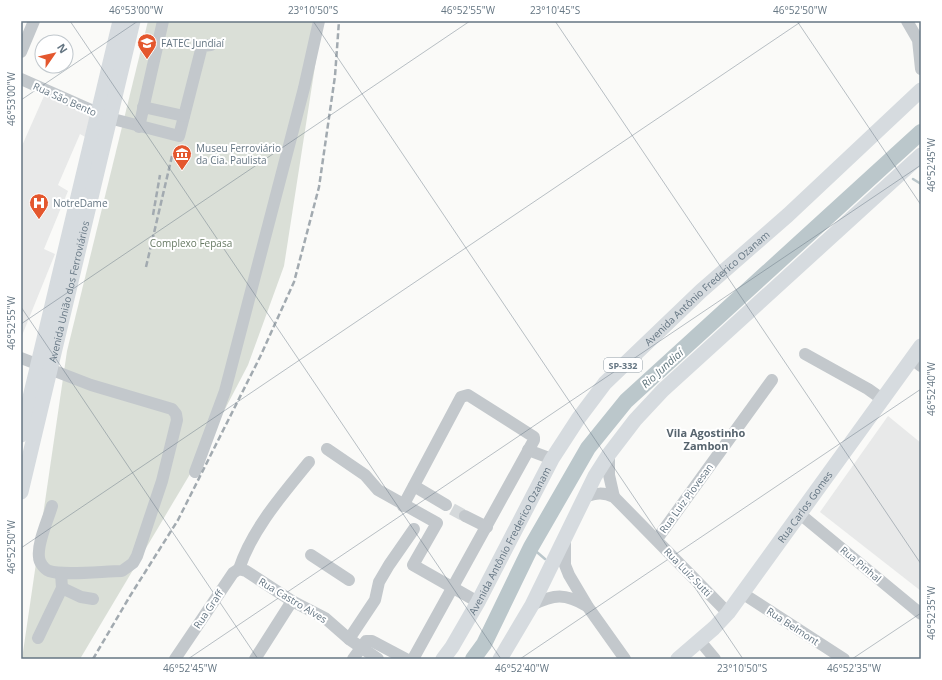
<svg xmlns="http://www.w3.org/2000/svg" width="942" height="680" font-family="'Open Sans',sans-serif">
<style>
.built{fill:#e8e9e9}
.green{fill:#dadfd7}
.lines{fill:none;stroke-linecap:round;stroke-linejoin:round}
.stream{stroke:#bbc7cb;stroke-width:2.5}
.river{stroke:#bbc7cb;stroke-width:16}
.minor-tunnel{stroke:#d5d9db;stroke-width:12;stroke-dasharray:12 6;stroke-linecap:butt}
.minor{stroke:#c3c8cc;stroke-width:12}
.major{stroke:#d6dbdf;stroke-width:15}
.rail{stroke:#a2aab0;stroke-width:2.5;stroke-dasharray:6 3;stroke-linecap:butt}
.ticks{fill:none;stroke:#657683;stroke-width:1;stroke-opacity:0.45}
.labels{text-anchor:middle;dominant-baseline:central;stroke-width:4;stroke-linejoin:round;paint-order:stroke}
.shield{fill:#fff;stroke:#939fa8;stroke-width:1}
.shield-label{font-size:9px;font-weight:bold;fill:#657683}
.poi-label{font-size:10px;fill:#657683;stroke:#fff;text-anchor:start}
.street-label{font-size:10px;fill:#657683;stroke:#fff}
.park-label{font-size:10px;fill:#687a64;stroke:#fff}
.water-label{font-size:11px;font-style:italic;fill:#60757c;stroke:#fff}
.neighbourhood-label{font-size:11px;font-weight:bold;fill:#57646e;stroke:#fff}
.neatline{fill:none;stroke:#657683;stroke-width:1.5}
.ticks-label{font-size:10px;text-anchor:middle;fill:#657683}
</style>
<rect width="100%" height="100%" fill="#fafaf8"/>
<!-- built -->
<g class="built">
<polygon points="44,96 92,117 87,138 80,134 58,185 68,191 44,249 55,254 21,338 21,148"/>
<polygon points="888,416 921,443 921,591 820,512"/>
</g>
<!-- green -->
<polygon class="green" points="148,21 322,21 284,266 248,365 199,459 80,659 22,659 67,351"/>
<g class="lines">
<!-- stream -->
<g class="stream">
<polyline points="888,161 895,166"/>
<polyline points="913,179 921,184"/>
<polyline points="531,547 545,559"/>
</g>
<!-- river -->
<polyline class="river" points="473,659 484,644 531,547 588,448 626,401 921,132"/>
<!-- minor-tunnel -->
<polyline class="minor-tunnel" points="452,509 465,516"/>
<!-- minor -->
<g class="minor">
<polyline points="907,21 918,40 921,69"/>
<polyline points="21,52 34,21"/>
<polyline points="21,79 109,118 179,136 202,46 211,45"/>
<polyline points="143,107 184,116"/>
<polyline points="139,127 163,21"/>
<polyline points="805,354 868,389 882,399"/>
<path d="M21 358 91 385 172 409 176 414 177 420 162 481 137 556 133 563 122 571C105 571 63 576 49 571 44 569 39 562 39 557 37 543 48 520 52 506"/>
<polyline points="912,359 921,366"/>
<polyline points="327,449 365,475 378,490 437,523 413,565 478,602"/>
<polyline points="528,450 552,459"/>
<polyline points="609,454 609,475 614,497"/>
<polyline points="195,472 225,391 304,88 319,21"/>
<polyline points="414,486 446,505"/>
<path d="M585 497C596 493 603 492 614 497L728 613"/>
<polyline points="403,506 461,397 468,395 534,437 534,440 413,659"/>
<polyline points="800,514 921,614"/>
<polyline points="465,516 487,527"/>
<polyline points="565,539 565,565 569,575 588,607 625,659"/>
<polyline points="657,539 772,380"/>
<polyline points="311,555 349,580"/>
<path d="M239 569C252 529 283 494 309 462"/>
<polyline points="62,588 81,597 93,599"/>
<polyline points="742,593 844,659"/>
<path d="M532 605C554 594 565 593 587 606"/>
<polyline points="38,638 62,588 61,573"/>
<polyline points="349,639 375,600 379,582 389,565 414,529"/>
<polyline points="700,641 715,659"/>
<polyline points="175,659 233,573 239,569 246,571 292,601 325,618 349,639 378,659"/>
<polyline points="255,659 292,601"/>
<polyline points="353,659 366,641 372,641 406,659"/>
</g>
<!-- major -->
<g class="major">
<polyline points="21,435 120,21"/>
<path id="s1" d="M21 492 133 21"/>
<path id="s2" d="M443 659 452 647 478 602 552 459 578 419 605 383 701 291 788 215 921 90"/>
<polyline points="500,659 532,605 595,476 609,454 635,420 663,390 921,155"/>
<path id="s3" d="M678 659 714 628 728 613 921 346"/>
</g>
<!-- rail -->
<g class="rail">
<polyline points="153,215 160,175"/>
<polyline points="146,267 172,156"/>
<polyline points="93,659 130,596 178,520 260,357 294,282 319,187 335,76 339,21"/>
</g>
</g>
<!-- ticks -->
<path class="ticks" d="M70 21 501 659M313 21 743 659M555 21 921 564M797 21 921 205M21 100 138 21M21 307 258 659M21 324 470 21M21 548 802 21M188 659 921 165M520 659 921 389M852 659 921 613"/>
<!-- icons -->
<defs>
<symbol id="university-pin" viewBox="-11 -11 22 30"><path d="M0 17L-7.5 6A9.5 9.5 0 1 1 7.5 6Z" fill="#e4572e" stroke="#fff"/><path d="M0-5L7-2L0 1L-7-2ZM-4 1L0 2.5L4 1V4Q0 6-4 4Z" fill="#fff"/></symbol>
<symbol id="museum-pin" viewBox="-11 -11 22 30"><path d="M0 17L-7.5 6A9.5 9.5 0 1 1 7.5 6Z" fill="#e4572e" stroke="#fff"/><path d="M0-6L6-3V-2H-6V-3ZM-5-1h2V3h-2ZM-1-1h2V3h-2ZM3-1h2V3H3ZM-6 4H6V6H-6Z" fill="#fff"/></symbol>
<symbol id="hospital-pin" viewBox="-11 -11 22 30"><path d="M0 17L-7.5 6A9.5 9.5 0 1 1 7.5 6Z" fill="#e4572e" stroke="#fff"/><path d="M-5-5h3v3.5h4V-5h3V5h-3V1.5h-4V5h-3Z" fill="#fff"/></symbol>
</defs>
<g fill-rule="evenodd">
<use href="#university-pin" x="136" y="32" width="22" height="30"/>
<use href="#museum-pin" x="171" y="143" width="22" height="30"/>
<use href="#hospital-pin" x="28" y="192" width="22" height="30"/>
</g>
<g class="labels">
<!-- shield labels -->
<rect class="shield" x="604" y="358" width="38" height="14" rx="3"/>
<g class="shield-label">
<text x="623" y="365">SP-332</text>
</g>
<!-- poi labels -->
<g class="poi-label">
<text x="161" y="43">FATEC Jundiaí</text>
<text x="196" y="148">Museu Ferroviário<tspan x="196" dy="12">da Cia. Paulista</tspan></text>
<text x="53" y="203">NotreDame</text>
</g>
<!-- street labels -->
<g class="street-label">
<text transform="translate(65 99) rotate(24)">Rua São Bento</text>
<text stroke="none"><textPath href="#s2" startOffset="460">Avenida Antônio Frederico Ozanam</textPath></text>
<text stroke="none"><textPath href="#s1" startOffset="206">Avenida União dos Ferroviários</textPath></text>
<text transform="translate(686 498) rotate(-54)">Rua Luiz Piovesan</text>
<text stroke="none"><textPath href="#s3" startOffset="199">Rua Carlos Gomes</textPath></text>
<text stroke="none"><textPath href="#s2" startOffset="136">Avenida Antônio Frederico Ozanam</textPath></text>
<text transform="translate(861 564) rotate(40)">Rua Pinhal</text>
<text transform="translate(688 572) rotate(46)">Rua Luiz Sutti</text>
<text transform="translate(293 600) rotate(31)">Rua Castro Alves</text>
<text transform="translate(208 609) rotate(-56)">Rua Graff</text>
<text transform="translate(793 626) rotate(33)">Rua Belmont</text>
</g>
<!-- park labels -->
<g class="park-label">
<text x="191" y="243">Complexo Fepasa</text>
</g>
<!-- water labels -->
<g class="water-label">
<text transform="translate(662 368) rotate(-42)">Rio Jundiaí</text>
</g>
<!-- neighbourhood labels -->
<g class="neighbourhood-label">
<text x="706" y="432">Vila Agostinho<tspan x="706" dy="13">Zambon</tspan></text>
</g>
</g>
<!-- border -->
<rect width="942" height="680" fill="none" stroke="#ffffff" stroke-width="44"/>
<!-- north arrow -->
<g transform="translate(54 54) rotate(56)"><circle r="19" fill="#ffffff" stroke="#c1c8cd"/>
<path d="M0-3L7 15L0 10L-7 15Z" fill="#e4572e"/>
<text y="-6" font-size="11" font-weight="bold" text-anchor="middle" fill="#657683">N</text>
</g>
<rect x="22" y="22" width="898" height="636" class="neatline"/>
<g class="ticks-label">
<text x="136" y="14">46°53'00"W</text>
<text x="313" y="14">23°10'50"S</text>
<text x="468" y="14">46°52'55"W</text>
<text x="555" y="14">23°10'45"S</text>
<text x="800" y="14">46°52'50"W</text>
<text transform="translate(11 99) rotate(-90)" y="4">46°53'00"W</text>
<text transform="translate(931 165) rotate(-90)" y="4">46°52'45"W</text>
<text transform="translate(11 323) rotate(-90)" y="4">46°52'55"W</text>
<text transform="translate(931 389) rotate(-90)" y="4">46°52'40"W</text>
<text transform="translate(11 547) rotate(-90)" y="4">46°52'50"W</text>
<text transform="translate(931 613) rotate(-90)" y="4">46°52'35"W</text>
<text x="190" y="672">46°52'45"W</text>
<text x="522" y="672">46°52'40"W</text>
<text x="742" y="672">23°10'50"S</text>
<text x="854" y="672">46°52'35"W</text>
</g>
</svg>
